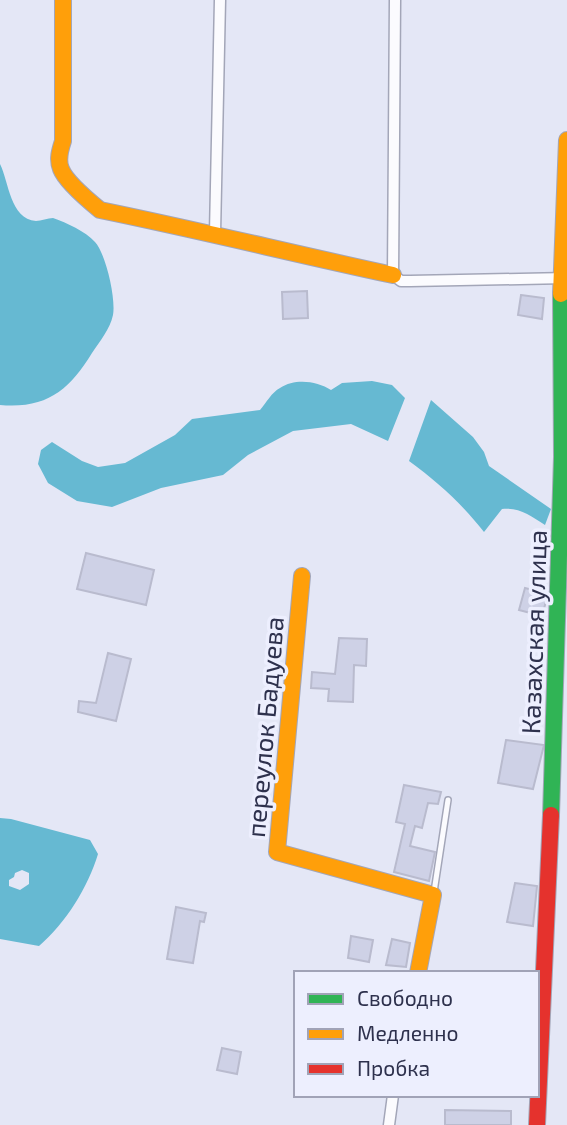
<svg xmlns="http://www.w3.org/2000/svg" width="567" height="1125" font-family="'Exo 2',sans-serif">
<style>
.water{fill:#66b9d2;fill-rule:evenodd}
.building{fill:#ced1e6;stroke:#b9bbce;stroke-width:2}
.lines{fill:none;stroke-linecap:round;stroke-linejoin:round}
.lane-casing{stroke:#a3a6b8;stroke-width:8}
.street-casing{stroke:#a3a6b8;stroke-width:13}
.fast-casing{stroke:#a3a6b8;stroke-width:18}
.slow-casing{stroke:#a3a6b8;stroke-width:18}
.jam-casing{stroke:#a3a6b8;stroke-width:18}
.lane{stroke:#fbfbfe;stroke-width:5}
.street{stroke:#fbfbfe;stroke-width:10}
.fast{stroke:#30b455;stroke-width:16}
.slow{stroke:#ff9f0a;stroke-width:16}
.jam{stroke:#e5322d;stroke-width:16}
.labels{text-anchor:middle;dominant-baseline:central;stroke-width:7;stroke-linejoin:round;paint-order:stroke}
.street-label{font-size:26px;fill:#2e314d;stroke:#edeffe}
</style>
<rect width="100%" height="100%" fill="#e4e7f6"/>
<!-- water -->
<g class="water">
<path d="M0 164C9 182 10 219 36 221 41 221 48 218 53 218 67 223 85 231 95 242 106 254 116 299 113 315 110 329 100 341 92 353 69 390 47 409 0 405Z"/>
<path d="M372 381 392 385 405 398 388 441 351 424 293 431 248 455 223 475 161 488 112 507 77 501 48 483 38 464 41 450 52 442 82 461 98 467 125 463 175 435 192 419 260 410C266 403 272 392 280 388 295 378 317 381 331 390L342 383Z"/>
<path d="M431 400 473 437 484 452 489 466 551 509 545 525C531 516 519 507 502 509L484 532C462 504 438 482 409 461Z"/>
<path d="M0 818 11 819 90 840 98 854C88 887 66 923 39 946L0 939ZM22 870 29 873V884L20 890 9 886V880L14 877 15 873Z"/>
</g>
<!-- building -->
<g class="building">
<polygon points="307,291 308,318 283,319 282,292"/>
<polygon points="521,295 544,298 542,319 518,315"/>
<polygon points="86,553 154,570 146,605 77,589"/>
<polygon points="525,588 548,594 542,616 519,610"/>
<polygon points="339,638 367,639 366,666 354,665 353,702 328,701 329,689 311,688 312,672 335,674"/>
<polygon points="108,653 131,659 116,721 78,712 79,701 96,703"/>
<polygon points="506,740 544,745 533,789 498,783"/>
<polygon points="404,785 441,792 438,804 428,803 422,828 415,826 410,846 435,852 429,881 394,872 405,824 396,822"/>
<polygon points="515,883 537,886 533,926 507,922"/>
<polygon points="176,907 206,913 204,922 200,921 193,963 167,959"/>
<polygon points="351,936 373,940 369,962 348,958"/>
<polygon points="392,939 410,943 406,967 386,965"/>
<polygon points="222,1048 241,1052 237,1074 217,1070"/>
<polygon points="445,1110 511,1111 511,1125 445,1125"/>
</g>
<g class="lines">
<defs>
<polyline id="lane" points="434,892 448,800"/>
<g id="street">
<polyline points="395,0 393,275 401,281 410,281 567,278"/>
<polyline points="215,233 220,0"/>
<polyline points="389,1125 393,1095"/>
</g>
<polyline id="fast" points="551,815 562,457 561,294"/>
<g id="slow">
<path d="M63 0V141C60 150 57 160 61 169 66 182 89 201 100 210 198 230 295 254 393 275"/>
<polyline points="561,294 567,140"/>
<polyline points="302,576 277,852 433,895 418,973"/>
</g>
<polyline id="jam" points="537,1125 551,815"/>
</defs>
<!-- lane casing -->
<use href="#lane" class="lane-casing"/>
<!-- street casing -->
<use href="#street" class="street-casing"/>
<!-- fast casing -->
<use href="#fast" class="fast-casing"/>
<!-- slow casing -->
<use href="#slow" class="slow-casing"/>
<!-- jam casing -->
<use href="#jam" class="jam-casing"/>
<!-- lane -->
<use href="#lane" class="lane"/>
<!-- street -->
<use href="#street" class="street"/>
<!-- fast -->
<use href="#fast" class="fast"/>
<!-- slow -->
<use href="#slow" class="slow"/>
<!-- jam -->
<use href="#jam" class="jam"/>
</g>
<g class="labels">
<!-- street labels -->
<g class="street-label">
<text transform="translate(533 632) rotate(-88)">Казахская улица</text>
<text transform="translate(264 727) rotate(-85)">переулок Бадуева</text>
</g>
</g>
<!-- legend -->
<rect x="294" y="971" width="245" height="126" fill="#edeffe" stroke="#a1a3b7" stroke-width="2"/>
<rect x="308" y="994" width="35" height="10" fill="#30b455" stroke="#a1a3b7" stroke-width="2"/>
<text x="357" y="1006" font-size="21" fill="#2e314d">Свободно</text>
<rect x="308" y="1029" width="35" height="10" fill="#ff9f0a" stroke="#a1a3b7" stroke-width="2"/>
<text x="357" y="1041" font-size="21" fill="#2e314d">Медленно</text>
<rect x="308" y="1064" width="35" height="10" fill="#e5322d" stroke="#a1a3b7" stroke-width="2"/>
<text x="357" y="1076" font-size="21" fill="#2e314d">Пробка</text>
</svg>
